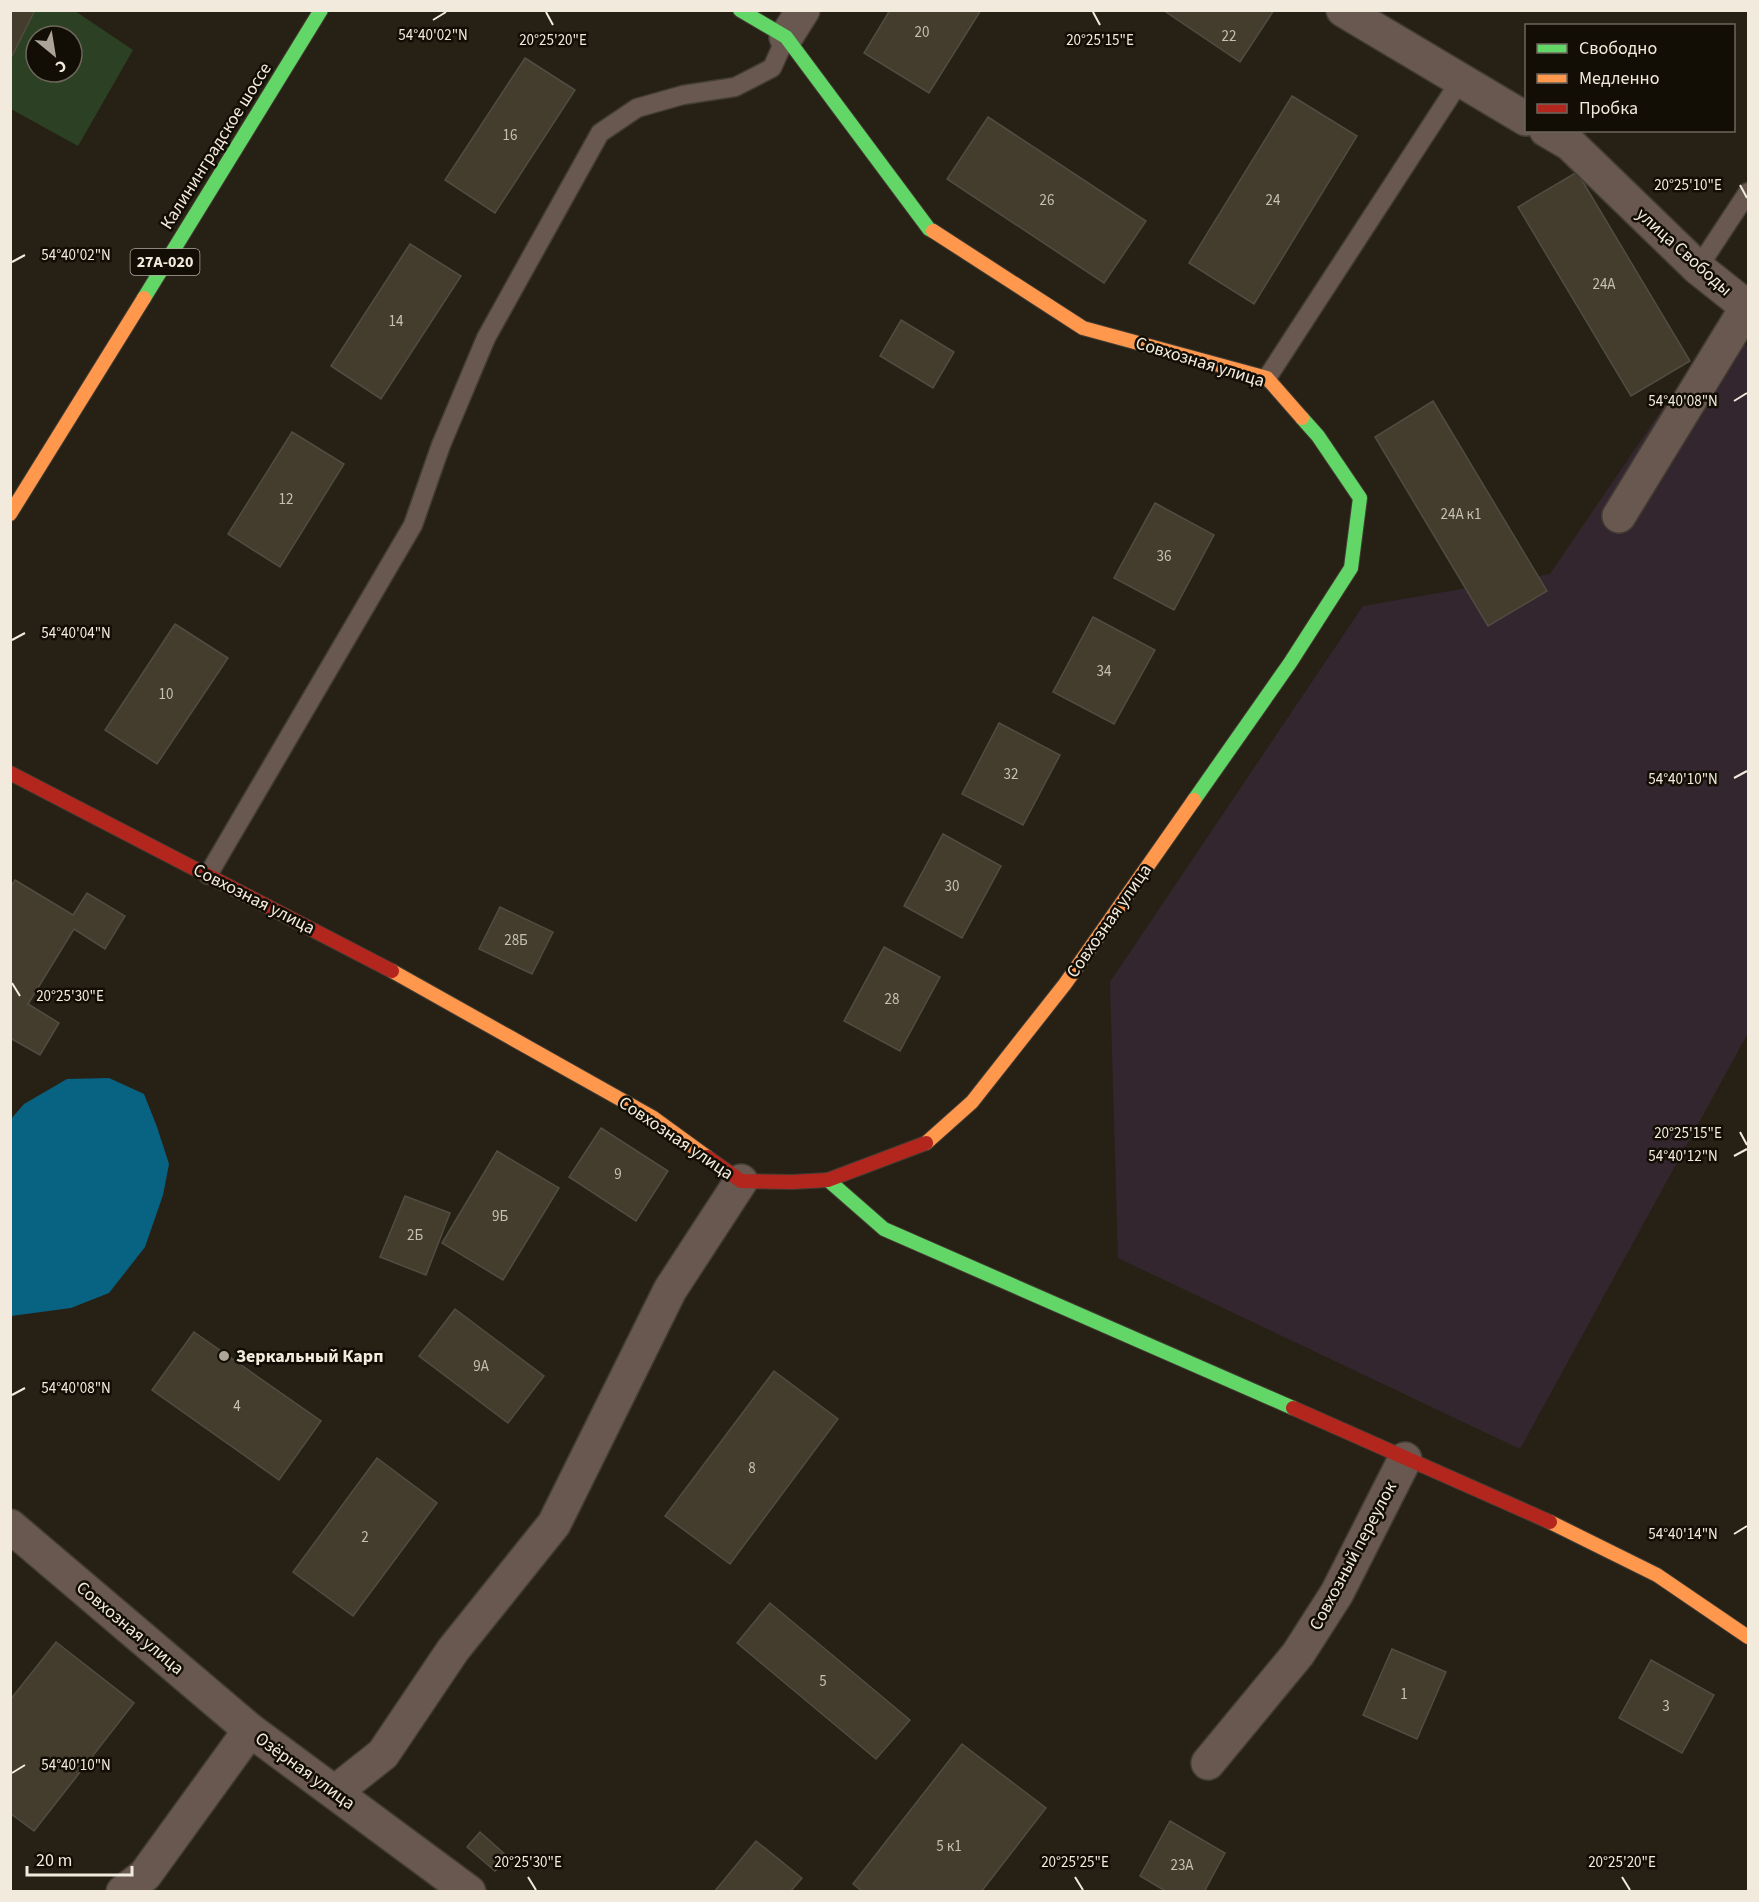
<svg xmlns="http://www.w3.org/2000/svg" width="1759" height="1902" font-family="'Source Sans 3',sans-serif">
<style>
.industrial{fill:#34262f}
.green{fill:#2c4124;fill-rule:evenodd}
.water{fill:#086281}
.building{fill:#443d2d;stroke:#514c42;stroke-width:1.5}
.lines{fill:none;stroke-linecap:round;stroke-linejoin:round}
.lane-casing{stroke:#423c33;stroke-width:21}
.street-casing{stroke:#423c33;stroke-width:36}
.fast-casing{stroke:#423c33;stroke-width:16}
.slow-casing{stroke:#423c33;stroke-width:16}
.jam-casing{stroke:#423c33;stroke-width:16}
.lane{stroke:#685850;stroke-width:18}
.street{stroke:#685850;stroke-width:33}
.fast{stroke:#63d668;stroke-width:14}
.slow{stroke:#ff974d;stroke-width:14}
.jam{stroke:#b3261e;stroke-width:14}
.ticks{fill:none;stroke:#f2ebdd;stroke-width:2}
.poi-dot{fill:#aba497;stroke:#130e05;stroke-width:2}
.labels{text-anchor:middle;dominant-baseline:central;stroke-width:5;stroke-linejoin:round;paint-order:stroke}
.number-label{font-size:15px;fill:#c6c0b1}
.shield{fill:#130e05;stroke:#afa99c;stroke-width:1.5}
.shield-label{font-size:16px;font-weight:bold;fill:#f2ebdd}
.street-label{font-size:18px;fill:#f2ebdd;stroke:#130e05}
.poi-label{font-size:18px;font-weight:bold;fill:#f2ebdd;stroke:#130e05;text-anchor:start}
.ticks-label{font-size:15px;text-anchor:middle;fill:#f2ebdd;stroke:#130e05;stroke-width:5;stroke-linejoin:round;paint-order:stroke}
</style>
<rect width="100%" height="100%" fill="#272115"/>
<!-- industrial -->
<polygon class="industrial" points="1718,327 1748,346 1748,1033 1520,1449 1118,1258 1110,982 1363,606 1550,574"/>
<!-- green -->
<path class="green" d="M10 11H75L133 50 78 146 11 109ZM36 36H72V72H36Z"/>
<!-- water -->
<polygon class="water" points="109,1078 144,1094 157,1127 169,1164 163,1195 145,1247 109,1293 71,1308 11,1316 11,1119 24,1104 67,1079"/>
<!-- building -->
<g class="building">
<polygon points="10,10 35,10 12,56 10,55"/>
<polygon points="890,10 981,10 929,93 864,53"/>
<polygon points="1163,10 1274,10 1240,62"/>
<polygon points="525,58 575,90 495,213 445,180"/>
<polygon points="1292,96 1357,136 1254,304 1189,263"/>
<polygon points="988,117 1146,221 1104,283 947,179"/>
<polygon points="1577,172 1690,361 1631,396 1518,207"/>
<polygon points="410,244 461,276 381,399 331,366"/>
<polygon points="901,320 954,352 933,388 880,356"/>
<polygon points="1433,401 1547,591 1488,626 1375,437"/>
<polygon points="292,432 344,464 280,567 228,534"/>
<polygon points="1155,503 1214,535 1174,610 1114,578"/>
<polygon points="1093,617 1155,650 1114,724 1053,692"/>
<polygon points="175,624 228,658 157,764 105,730"/>
<polygon points="999,723 1060,755 1023,825 962,794"/>
<polygon points="943,834 1001,866 962,938 904,906"/>
<polygon points="15,880 73,915 87,893 125,916 105,949 74,929 28,1004 59,1023 40,1055 10,1038 10,888"/>
<polygon points="500,907 553,932 532,974 479,949"/>
<polygon points="884,947 940,977 900,1051 844,1021"/>
<polygon points="601,1128 668,1171 636,1221 569,1177"/>
<polygon points="497,1151 559,1188 503,1280 442,1243"/>
<polygon points="405,1196 450,1213 426,1275 380,1257"/>
<polygon points="455,1309 544,1376 508,1423 419,1356"/>
<polygon points="194,1332 321,1421 279,1480 152,1390"/>
<polygon points="774,1371 838,1419 730,1564 665,1516"/>
<polygon points="377,1458 437,1503 353,1616 293,1572"/>
<polygon points="770,1603 910,1720 876,1759 737,1643"/>
<polygon points="56,1642 134,1703 34,1831 10,1813 10,1700"/>
<polygon points="1392,1649 1446,1672 1417,1739 1363,1715"/>
<polygon points="1651,1660 1714,1695 1682,1753 1619,1718"/>
<polygon points="962,1744 1046,1808 981,1892 863,1892 853,1884"/>
<polygon points="1170,1821 1225,1853 1204,1892 1167,1892 1140,1876"/>
<polygon points="480,1832 508,1857 495,1871 467,1847"/>
<polygon points="756,1841 802,1878 790,1892 714,1892"/>
</g>
<g class="lines">
<defs>
<g id="lane">
<polyline points="1698,268 1748,192"/>
<polyline points="1267,378 1460,81"/>
<polyline points="208,875 413,525 441,445 486,338 600,133 637,108 683,95 735,87 772,68 786,37"/>
</g>
<g id="street">
<polyline points="1343,10 1526,119"/>
<polyline points="786,37 803,10"/>
<polyline points="1546,130 1570,144 1698,268 1747,307 1619,516"/>
<polyline points="10,1526 250,1730"/>
<polyline points="1208,1763 1298,1654 1337,1593 1405,1459"/>
<polyline points="335,1792 383,1754 453,1650 554,1524 670,1290 741,1181"/>
<polyline points="123,1892 145,1875 250,1730 469,1892"/>
</g>
<g id="fast">
<polyline points="740,10 786,37 929,229 933,231"/>
<polyline points="144,298 321,10"/>
<polyline points="1194,800 1290,663 1351,568 1360,498 1318,436 1302,418"/>
<polyline points="828,1180 884,1229 1293,1408"/>
</g>
<g id="slow">
<polyline points="933,231 1083,328 1267,378 1302,418"/>
<polyline points="10,514 144,298"/>
<polyline points="392,971 652,1117 707,1157"/>
<polyline points="926,1143 972,1102 1065,984 1194,800"/>
<polyline points="1550,1522 1657,1575 1748,1637"/>
</g>
<g id="jam">
<polyline points="10,773 392,971"/>
<polyline points="707,1157 741,1181 792,1182 828,1180 926,1143"/>
<polyline points="1293,1408 1550,1522"/>
</g>
</defs>
<!-- lane casing -->
<use href="#lane" class="lane-casing"/>
<!-- street casing -->
<use href="#street" class="street-casing"/>
<!-- fast casing -->
<use href="#fast" class="fast-casing"/>
<!-- slow casing -->
<use href="#slow" class="slow-casing"/>
<!-- jam casing -->
<use href="#jam" class="jam-casing"/>
<!-- lane -->
<use href="#lane" class="lane"/>
<!-- street -->
<use href="#street" class="street"/>
<!-- fast -->
<use href="#fast" class="fast"/>
<!-- slow -->
<use href="#slow" class="slow"/>
<!-- jam -->
<use href="#jam" class="jam"/>
</g>
<!-- ticks -->
<path class="ticks" d="M546 12 553 25M1093 12 1100 25M433 20 446 12M1740 185 1747 198M12 262 25 255M1734 401 1747 393M12 640 25 633M1734 778 1747 771M12 983 20 996M1740 1132 1747 1145M1734 1156 1747 1149M12 1395 25 1388M1734 1534 1747 1526M12 1773 25 1765M528 1877 536 1890M1075 1877 1083 1890M1622 1877 1630 1890"/>
<!-- markers -->
<circle class="poi-dot" cx="224" cy="1356" r="6"/>
<g class="labels">
<!-- number labels -->
<g class="number-label">
<text x="922" y="32">20</text>
<text x="1229" y="36">22</text>
<text x="510" y="135">16</text>
<text x="1047" y="200">26</text>
<text x="1273" y="200">24</text>
<text x="1604" y="284">24А</text>
<text x="396" y="321">14</text>
<text x="286" y="499">12</text>
<text x="1461" y="514">24А к1</text>
<text x="1164" y="556">36</text>
<text x="1104" y="671">34</text>
<text x="166" y="694">10</text>
<text x="1011" y="774">32</text>
<text x="952" y="886">30</text>
<text x="516" y="940">28Б</text>
<text x="892" y="999">28</text>
<text x="618" y="1174">9</text>
<text x="500" y="1216">9Б</text>
<text x="415" y="1235">2Б</text>
<text x="481" y="1366">9А</text>
<text x="237" y="1406">4</text>
<text x="752" y="1468">8</text>
<text x="365" y="1537">2</text>
<text x="823" y="1681">5</text>
<text x="1404" y="1694">1</text>
<text x="1666" y="1706">3</text>
<text x="949" y="1846">5 к1</text>
<text x="1182" y="1865">23А</text>
</g>
<!-- shield labels -->
<rect class="shield" x="130.5" y="249" width="69" height="26" rx="4.5"/>
<g class="shield-label">
<text x="165" y="262">27А-020</text>
</g>
<!-- street labels -->
<g class="street-label">
<text transform="translate(216 146) rotate(-58)">Калининградское шоссе</text>
<text transform="translate(1684 252) rotate(42)">улица Свободы</text>
<text transform="translate(1200 362) rotate(17)">Совхозная улица</text>
<text transform="translate(254 899) rotate(27)">Совхозная улица</text>
<text transform="translate(1109 921) rotate(-55)">Совхозная улица</text>
<text transform="translate(676 1138) rotate(34)">Совхозная улица</text>
<text transform="translate(1353 1556) rotate(-62)">Совхозный переулок</text>
<text transform="translate(130 1628) rotate(40)">Совхозная улица</text>
<text transform="translate(305 1771) rotate(36)">Озёрная улица</text>
</g>
<!-- poi labels -->
<g class="poi-label">
<text x="236" y="1356">Зеркальный Карп</text>
</g>
</g>
<g class="ticks-label">
<text x="433" y="40">54°40'02"N</text>
<text x="553" y="45">20°25'20"E</text>
<text x="1100" y="45">20°25'15"E</text>
<text x="1688" y="190">20°25'10"E</text>
<text x="76" y="260">54°40'02"N</text>
<text x="1683" y="406">54°40'08"N</text>
<text x="76" y="638">54°40'04"N</text>
<text x="1683" y="784">54°40'10"N</text>
<text x="70" y="1001">20°25'30"E</text>
<text x="1688" y="1138">20°25'15"E</text>
<text x="1683" y="1161">54°40'12"N</text>
<text x="76" y="1393">54°40'08"N</text>
<text x="1683" y="1539">54°40'14"N</text>
<text x="76" y="1770">54°40'10"N</text>
<text x="528" y="1867">20°25'30"E</text>
<text x="1075" y="1867">20°25'25"E</text>
<text x="1622" y="1867">20°25'20"E</text>
</g>
<!-- border -->
<rect width="1759" height="1902" fill="none" stroke="#f2ebdd" stroke-width="24"/>
<!-- legend -->
<rect x="1525" y="24" width="210" height="108" fill="#130e05" stroke="#6c665b" stroke-width="1.5"/>
<rect x="1537" y="44" width="30" height="9" fill="#63d668" stroke="#6c665b" stroke-width="1.5"/>
<text x="1579" y="54" font-size="18" fill="#f2ebdd">Свободно</text>
<rect x="1537" y="74" width="30" height="9" fill="#ff974d" stroke="#6c665b" stroke-width="1.5"/>
<text x="1579" y="84" font-size="18" fill="#f2ebdd">Медленно</text>
<rect x="1537" y="104" width="30" height="9" fill="#b3261e" stroke="#6c665b" stroke-width="1.5"/>
<text x="1579" y="114" font-size="18" fill="#f2ebdd">Пробка</text>
<!-- north arrow -->
<g transform="translate(54 54) rotate(150)"><circle r="28" fill="#130e05" stroke="#6c665b" stroke-width="1.5"/>
<path d="M0-4.5L10 22L0 15L-10 22Z" fill="#aba497"/>
<text y="-9" font-size="16" font-weight="bold" text-anchor="middle" fill="#f2ebdd">С</text>
</g>
<!-- scale -->
<path d="M27 1866v9h105v-9" fill="none" stroke="#f2ebdd" stroke-width="3"/>
<text x="36" y="1866" font-size="18" fill="#f2ebdd" stroke="#130e05" stroke-width="4.5" paint-order="stroke">20 m</text>
</svg>
